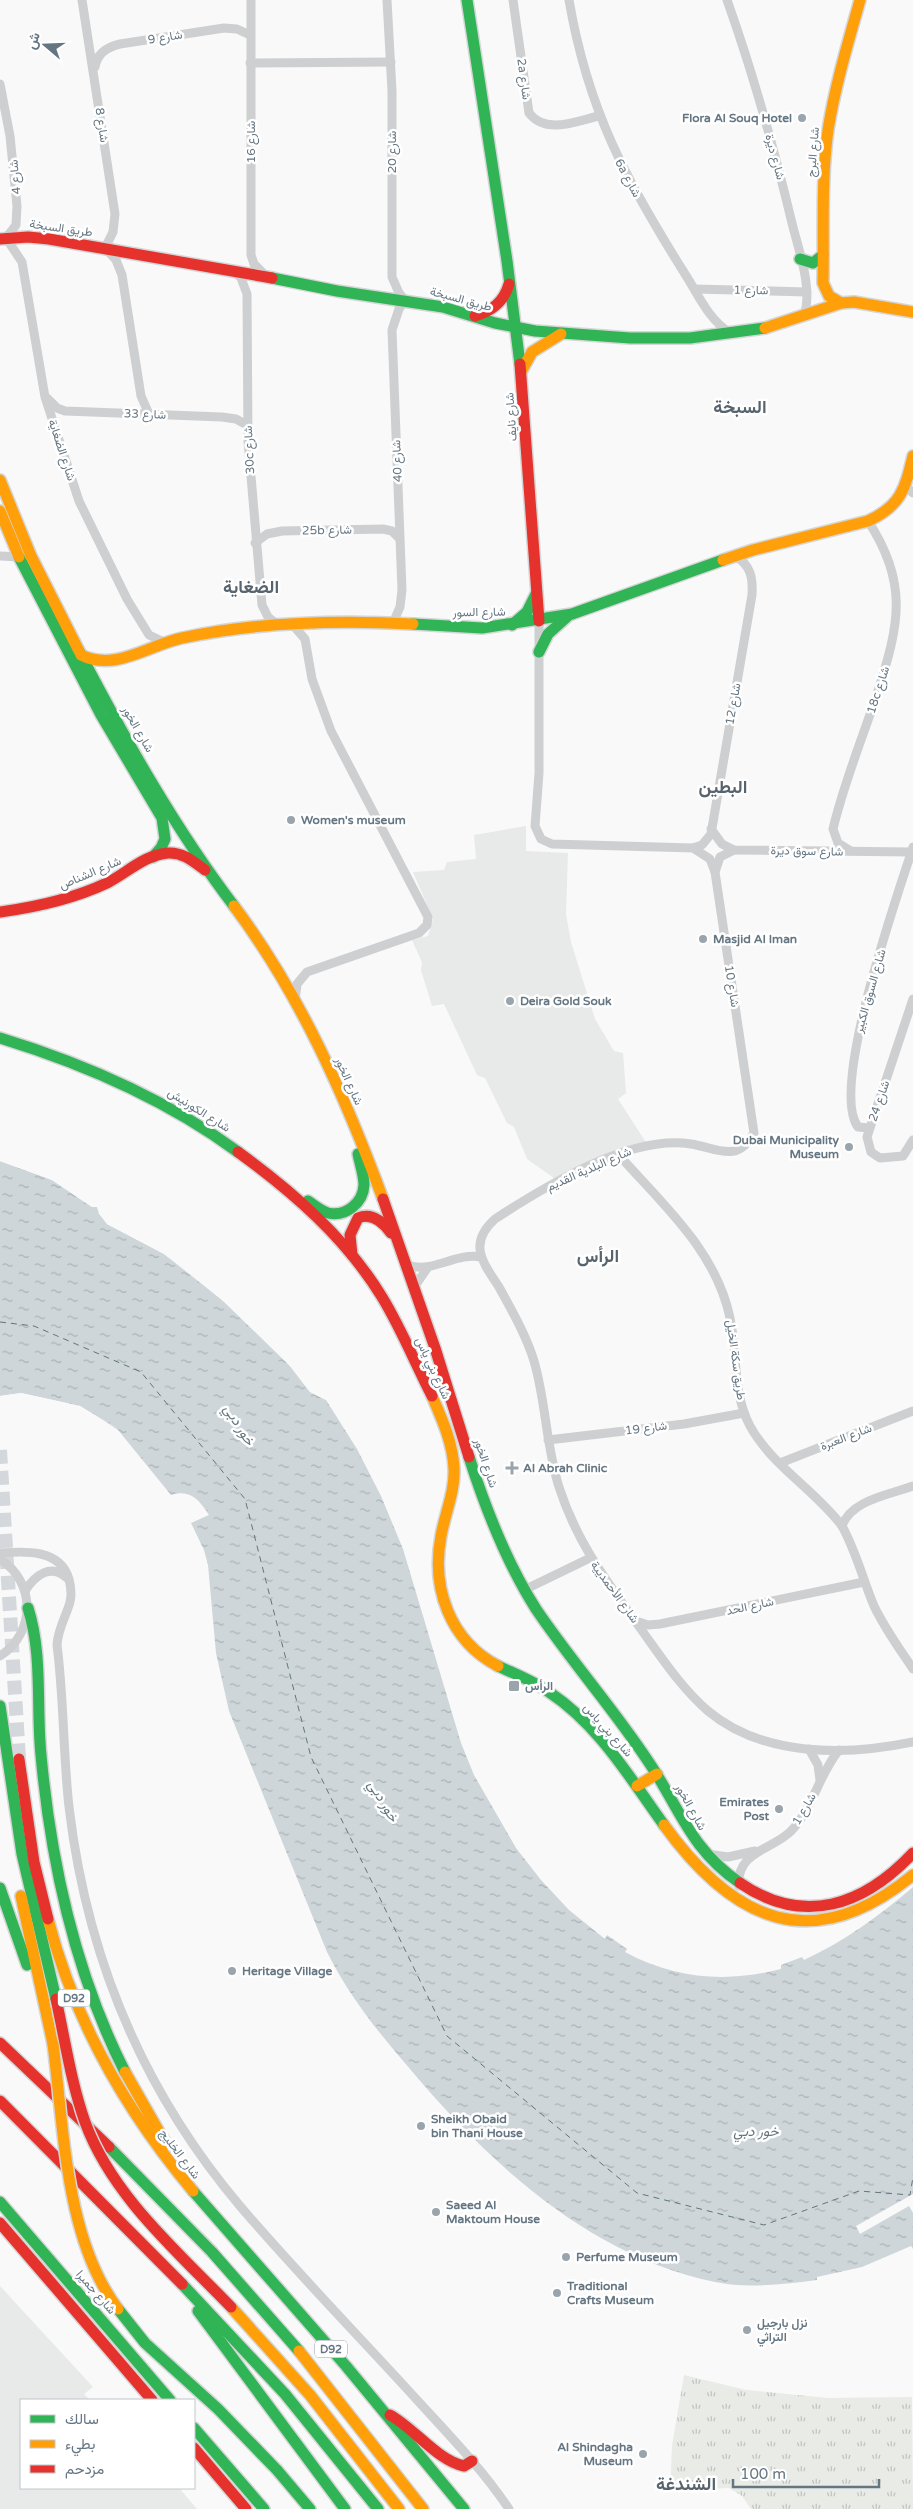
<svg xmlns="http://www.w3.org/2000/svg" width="913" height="2509" font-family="'Varela Round',Vazirmatn,sans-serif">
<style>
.built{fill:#e8e9e9}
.park{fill:url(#park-tufts)}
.water{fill:url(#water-ripples)}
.pier{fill:#f9f9f9}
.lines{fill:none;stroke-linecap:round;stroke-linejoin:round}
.ferry{stroke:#60757c;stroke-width:1;stroke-dasharray:6 5;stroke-linecap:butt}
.primary-tunnel{stroke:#d4d8dc;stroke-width:14;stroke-dasharray:14 7;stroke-linecap:butt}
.fast-casing{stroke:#d5d6d7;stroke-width:14}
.slow-casing{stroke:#d5d6d7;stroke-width:14}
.jam-casing{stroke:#d5d6d7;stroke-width:14}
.street{stroke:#cecfd0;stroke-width:9}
.fast{stroke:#30b455;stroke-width:11}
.slow{stroke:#ff9f0a;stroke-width:11}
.jam{stroke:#e5322d;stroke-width:11}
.fast-bridge-casing{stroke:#d5d6d7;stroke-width:14;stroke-linecap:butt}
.slow-bridge-casing{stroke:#d5d6d7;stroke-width:14;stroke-linecap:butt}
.jam-bridge-casing{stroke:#d5d6d7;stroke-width:14;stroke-linecap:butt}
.fast-bridge{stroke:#30b455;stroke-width:11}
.slow-bridge{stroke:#ff9f0a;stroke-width:11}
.jam-bridge{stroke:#e5322d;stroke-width:11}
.poi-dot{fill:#99a4ac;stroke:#fff;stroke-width:2}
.labels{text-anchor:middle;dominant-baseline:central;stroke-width:5;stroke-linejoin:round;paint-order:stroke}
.shield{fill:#fff;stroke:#939fa8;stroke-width:1}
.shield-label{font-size:11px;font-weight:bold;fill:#657683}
.street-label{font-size:12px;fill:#657683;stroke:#fff}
.poi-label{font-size:12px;font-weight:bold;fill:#657683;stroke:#fff;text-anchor:start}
.water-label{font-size:14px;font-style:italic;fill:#60757c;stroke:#fff}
.district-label{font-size:18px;font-weight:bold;fill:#57646e;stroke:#fff}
</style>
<defs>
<pattern id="park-tufts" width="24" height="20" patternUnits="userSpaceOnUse" patternTransform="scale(1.25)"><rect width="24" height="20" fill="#e8ebe6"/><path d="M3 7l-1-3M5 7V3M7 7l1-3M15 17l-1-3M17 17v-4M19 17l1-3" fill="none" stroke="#c0c3c0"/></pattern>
<pattern id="water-ripples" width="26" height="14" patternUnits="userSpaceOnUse" patternTransform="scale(1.25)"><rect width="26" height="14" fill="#ced6d9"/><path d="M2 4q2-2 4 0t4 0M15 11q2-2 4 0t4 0" fill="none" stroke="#abb2b5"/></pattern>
</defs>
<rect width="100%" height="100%" fill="#f9f9f9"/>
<!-- built -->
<g class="built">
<polygon points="526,826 526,851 568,853 566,914 571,942 595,1019 614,1051 623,1053 626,1093 618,1099 647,1144 558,1181 527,1159 514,1127 507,1123 485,1078 477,1075 444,1004 432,1006 421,970 422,962 412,940 428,936 433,919 413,872 444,870 447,862 476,859 474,835"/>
<polygon points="0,2286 93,2387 84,2394 90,2400 21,2400 21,2488 179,2488 197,2509 0,2509"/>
</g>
<!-- park -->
<polygon class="park" points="684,2375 746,2390 828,2398 912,2397 913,2509 751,2509 742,2496 729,2488 670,2491 672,2446"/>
<!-- water -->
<path class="water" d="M0 1161 52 1180 92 1207H97L107 1224 164 1254 222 1300 290 1366 310 1392 326 1400 357 1449 381 1496 403 1549 461 1743 474 1775 516 1848 541 1880 569 1910 605 1939 607 1935 627 1949 625 1952C674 1979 728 1983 781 1969V1965L802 1957 804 1960C845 1941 879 1916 913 1887V2249L911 2246 862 2267 817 2277V2280C784 2284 748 2289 715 2282 590 2256 490 2164 410 2069 378 2032 349 1996 327 1952L229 1711 216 1653 208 1565 204 1550 191 1523 209 1515C199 1500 191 1489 171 1495L118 1430 80 1406 21 1393 0 1396Z"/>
<!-- pier -->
<g class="pier">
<polygon points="0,1158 54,1178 93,1205 99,1205 101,1213 108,1222 165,1252 188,1268 247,1319 292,1364 311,1390 326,1400 310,1392 290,1366 246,1320 186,1270 164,1254 107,1224 99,1214 97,1207 92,1207 52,1180 0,1161"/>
<polygon points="21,1393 80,1406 118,1429 88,1413 66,1404 21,1395 0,1398 0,1396"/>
<polygon points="913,2194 913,2213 909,2206 860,2234 856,2226"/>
</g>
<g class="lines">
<!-- ferry -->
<polyline class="ferry" points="0,1322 34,1326 141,1372 245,1499 311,1757 447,2036 637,2193 764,2225 859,2191 910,2195 913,2177"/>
<!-- primary-tunnel -->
<polyline class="primary-tunnel" points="0,1450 19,1759"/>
<defs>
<g id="fast">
<polyline points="467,0 507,261 520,364"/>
<polyline points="800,259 813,263 823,255"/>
<polyline points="272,278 337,291 443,307 495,323 535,331 630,338 690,338 765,328"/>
<polyline points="19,557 101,715 162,818 165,839 161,848 153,857"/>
<polyline points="413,624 482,628 572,614 723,560"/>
<polyline points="512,625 527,612 536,594"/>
<path d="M79 651C125 739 174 827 234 906"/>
<polyline points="539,652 548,634 568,616"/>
<path d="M0 1038C85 1064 166 1099 238 1152"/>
<path d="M308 1201C314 1205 321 1211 328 1213 346 1217 363 1203 364 1185 364 1175 360 1164 358 1154"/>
<path d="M469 1457C486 1510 506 1562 536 1609 571 1661 613 1708 648 1761 680 1808 690 1849 740 1883"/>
<path d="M28 1608C43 1655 36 1706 41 1755 51 1864 75 1973 125 2072"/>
<path d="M498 1666C515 1674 533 1681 549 1692 599 1725 630 1778 664 1825"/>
<polyline points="0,1706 22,1854 56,1999"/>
<polyline points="0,1888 27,1965"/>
<polyline points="109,2147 212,2252 299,2351"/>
<polyline points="193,2191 346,2366 464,2509"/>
<polyline points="0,2202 170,2400"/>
<polyline points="182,2284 285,2394 378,2509"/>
<polyline points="198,2311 345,2509"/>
<polyline points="194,2428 264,2509"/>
<polyline points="277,2470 310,2509"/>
</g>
<g id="slow">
<path d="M841 303 829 296 823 283C824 233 821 180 828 130 835 86 848 43 860 0"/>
<polyline points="765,328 841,303 854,302 913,312"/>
<polyline points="522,370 532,352 561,334"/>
<polyline points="0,480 31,556 79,651"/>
<polyline points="0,511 19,557"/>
<path d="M723 560 753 550 868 521C901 506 905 489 913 456"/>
<path d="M81 655C115 672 149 645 182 638 257 622 337 620 413 624"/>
<path d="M234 906C300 994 345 1096 383 1199"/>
<path d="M432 1396C442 1419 453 1443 454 1469 455 1492 445 1513 441 1536 431 1588 450 1641 498 1666"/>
<polyline points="637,1786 657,1774"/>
<path d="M664 1825C734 1922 813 1957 913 1875"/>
<polyline points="21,1896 53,2044"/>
<path d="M48 1919C74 2020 126 2111 193 2191"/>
<polyline points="125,2072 166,2144"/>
<polyline points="231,2307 310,2395 399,2509"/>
<polyline points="299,2351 423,2509"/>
</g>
<g id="jam">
<polyline points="0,239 28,237 49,239 272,278"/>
<path d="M475 316C492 311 504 302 509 284"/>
<polyline points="520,364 539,621"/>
<path d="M0 912C37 907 73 899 107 883 127 873 144 855 168 853 183 852 194 862 205 870"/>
<path d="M238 1152C293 1192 346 1238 382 1297 401 1328 415 1363 432 1396"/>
<polyline points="383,1199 435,1348 469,1457"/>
<path d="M352 1255 350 1235 358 1218C372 1212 383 1222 391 1233"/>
<polyline points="19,1759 34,1862 48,1919"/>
<path d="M740 1883C804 1927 864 1905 913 1853"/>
<polyline points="0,2043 109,2147"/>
<polyline points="0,2101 182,2284"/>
<polyline points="0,2223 152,2400"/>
<path d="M390 2415C414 2428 438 2461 464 2466L472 2461"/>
<polyline points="194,2448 246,2509"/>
</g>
</defs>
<!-- fast casing -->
<use href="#fast" class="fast-casing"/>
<!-- slow casing -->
<use href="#slow" class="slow-casing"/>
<!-- jam casing -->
<use href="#jam" class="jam-casing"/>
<!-- street -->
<g class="street">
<polyline points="82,0 115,214 113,232 105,248 116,260 122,275 141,396 149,414"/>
<polyline points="251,0 251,255 254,264 266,276"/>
<polyline points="387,0 392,91 392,277 399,293 405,300 399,309 392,330 402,590 400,607 393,623"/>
<path d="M513 0 529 113C546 135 576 121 599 116"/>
<path d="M569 0C588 111 626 180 685 274 698 294 709 321 731 333"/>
<path d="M727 0C753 73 774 148 792 223 799 252 813 288 804 316"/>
<polyline points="250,63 391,62"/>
<path d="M95 67C97 53 107 47 120 44L224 28 237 29 250 35"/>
<polyline points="0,84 10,136 17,206 16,225 6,238 22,262 45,397 79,501 127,599 149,635 164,642"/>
<polyline points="235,272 241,278 247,294 248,441 262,605 268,617 278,625"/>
<polyline points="695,289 807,292"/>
<polyline points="47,398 57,408 65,411 222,417 236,419 247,425"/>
<polyline points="905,485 913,493"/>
<polyline points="255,543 267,534 282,531 383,529 392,531 399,538"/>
<polyline points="0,556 19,557"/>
<polyline points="539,621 539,773 535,826 541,839 552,844 693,848 710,859 715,872"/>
<polyline points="292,624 305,639 312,679 331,731 428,917 427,925 419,933 307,972 297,984 295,1001"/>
<polyline points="711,829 722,844 734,850 911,852"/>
<path d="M693 848 702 845 711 834 752 595C753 578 751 565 735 556"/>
<path d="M734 850 720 857 715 872 754 1133C737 1164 717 1148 691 1144 630 1134 544 1187 495 1219 486 1227 479 1237 480 1249 481 1262 492 1276 499 1287 512 1311 526 1335 534 1361 546 1402 546 1446 559 1487 576 1540 603 1576 635 1621 658 1652 679 1686 708 1711 763 1757 846 1756 913 1742"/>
<path d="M851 851 838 843 833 829C844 782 863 737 878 691 899 625 909 583 868 521"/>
<polyline points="913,999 867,1137 871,1152 880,1158 903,1156 913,1140"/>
<path d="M869 1128 858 1127C829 1089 898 894 913 847"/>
<path d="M618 1154C662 1204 716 1250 730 1318 738 1355 732 1392 750 1426 772 1466 815 1490 842 1526 856 1551 863 1580 874 1606 885 1629 899 1648 913 1669"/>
<path d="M408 1265C432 1274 456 1252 481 1257"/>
<polyline points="415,1286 428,1267"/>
<polyline points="548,1440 684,1424 744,1413"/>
<polyline points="780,1463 913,1411"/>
<path d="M842 1526C851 1500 889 1495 913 1486"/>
<path d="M0 1553C25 1551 60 1549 69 1579 71 1587 72 1594 70 1602 66 1617 58 1628 57 1645 64 1699 63 1753 69 1807 87 1958 142 2090 240 2206 297 2273 359 2336 418 2401 450 2436 483 2470 509 2509"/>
<path d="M0 1559C36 1582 36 1633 0 1656"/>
<polyline points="524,1590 590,1558"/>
<path d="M25 1591C35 1575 51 1563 67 1578"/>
<polyline points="636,1621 648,1625 660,1624 864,1582"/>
<polyline points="809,1749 818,1765 820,1780"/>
<polyline points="707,1854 728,1857 755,1851"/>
<path d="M739 1886C736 1852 771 1850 790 1832 813 1809 819 1774 839 1750"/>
</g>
<!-- fast -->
<use href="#fast" class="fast"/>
<!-- slow -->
<use href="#slow" class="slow"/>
<!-- jam -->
<use href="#jam" class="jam"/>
<defs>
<polyline id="fast-bridge" points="118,2309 145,2343 218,2409 277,2470"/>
<path id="slow-bridge" d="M53 2044C64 2128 65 2239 118 2309"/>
<path id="jam-bridge" d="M56 1999C65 2040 71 2082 85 2122 112 2196 178 2252 231 2307"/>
</defs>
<!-- fast-bridge casing -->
<use href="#fast-bridge" class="fast-bridge-casing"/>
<!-- slow-bridge casing -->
<use href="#slow-bridge" class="slow-bridge-casing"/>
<!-- jam-bridge casing -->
<use href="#jam-bridge" class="jam-bridge-casing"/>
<!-- fast-bridge -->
<use href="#fast-bridge" class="fast-bridge"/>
<!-- slow-bridge -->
<use href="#slow-bridge" class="slow-bridge"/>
<!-- jam-bridge -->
<use href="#jam-bridge" class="jam-bridge"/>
</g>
<!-- markers -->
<g class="poi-dot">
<circle cx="802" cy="118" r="5"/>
<circle cx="291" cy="820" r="5"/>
<circle cx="703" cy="939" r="5"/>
<circle cx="510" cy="1001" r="5"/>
<circle cx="849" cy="1147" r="5"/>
<path d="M509.5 1460.5h5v5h5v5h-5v5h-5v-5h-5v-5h5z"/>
<rect x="508" y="1680" width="12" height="12" rx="2.5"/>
<circle cx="779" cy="1809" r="5"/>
<circle cx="232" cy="1971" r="5"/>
<circle cx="421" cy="2126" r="5"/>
<circle cx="436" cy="2212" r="5"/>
<circle cx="566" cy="2257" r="5"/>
<circle cx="557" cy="2293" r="5"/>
<circle cx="747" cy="2330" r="5"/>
<circle cx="643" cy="2454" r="5"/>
</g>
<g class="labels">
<!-- shield labels -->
<g class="shield">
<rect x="58" y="1989.5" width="32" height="17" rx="4"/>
<rect x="315" y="2340.5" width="32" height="17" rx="4"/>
</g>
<g class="shield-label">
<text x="74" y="1998">D92</text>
<text x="331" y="2349">D92</text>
</g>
<!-- street labels -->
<g class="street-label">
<text transform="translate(165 37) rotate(-9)">شارع 9</text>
<text transform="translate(524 79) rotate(82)">2a شارع</text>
<text transform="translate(102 125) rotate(82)">شارع 8</text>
<text transform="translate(251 142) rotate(-90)">شارع 16</text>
<text transform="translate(392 152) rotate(-90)">شارع 20</text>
<text transform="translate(813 152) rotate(-85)">شارع البرج</text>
<text transform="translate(775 157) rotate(75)">شارع ديرة</text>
<text transform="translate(15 177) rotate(-95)">شارع 4</text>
<text transform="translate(628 178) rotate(62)">6a شارع</text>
<text transform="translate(61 228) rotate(8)">طريق السبخة</text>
<text transform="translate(751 290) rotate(1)">شارع 1</text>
<text transform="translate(461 299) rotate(15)">طريق السبخة</text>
<text transform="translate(145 414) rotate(2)">شارع 33</text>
<text transform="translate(511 417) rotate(-94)">شارع نايف</text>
<text transform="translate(62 450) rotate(72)">شارع الضغاية</text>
<text transform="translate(249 450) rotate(-93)">30c شارع</text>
<text transform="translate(397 461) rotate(-92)">شارع 40</text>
<text transform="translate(327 530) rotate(-1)">25b شارع</text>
<text transform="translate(479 612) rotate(-1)">شارع السور</text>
<text transform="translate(878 690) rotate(-72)">18c شارع</text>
<text transform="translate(733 704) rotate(-80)">شارع 12</text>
<text transform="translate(138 729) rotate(60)">شارع الخور</text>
<text transform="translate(807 851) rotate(1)">شارع سوق ديرة</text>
<text transform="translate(90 873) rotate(-23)">شارع الشناص</text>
<text transform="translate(732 986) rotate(81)">شارع 10</text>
<text transform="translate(870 991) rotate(-74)">شارع السوق الكبير</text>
<text transform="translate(349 1081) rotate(66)">شارع الخور</text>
<text transform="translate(879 1101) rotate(-71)">شارع 24</text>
<text transform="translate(199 1110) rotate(32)">شارع الكورنيش</text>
<text transform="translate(589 1169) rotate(-24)">شارع البلدية القديم</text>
<text transform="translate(736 1360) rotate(82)">طريق سكة الخيل</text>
<text transform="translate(433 1368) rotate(65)">شارع بني ياس</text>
<text transform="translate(646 1428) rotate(-7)">شارع 19</text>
<text transform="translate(846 1437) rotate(-21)">شارع العبرة</text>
<text transform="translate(486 1463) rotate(72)">شارع الخور</text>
<text transform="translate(615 1592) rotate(54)">شارع الأحمديية</text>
<text transform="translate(750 1606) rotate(-12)">شارع الحد</text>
<text transform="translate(608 1730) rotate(48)">شارع بني ياس</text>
<text transform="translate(691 1807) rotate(61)">شارع الخور</text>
<text transform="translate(804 1809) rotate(-60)">شارع 1</text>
<text transform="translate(180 2154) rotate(53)">شارع الخليج</text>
<text transform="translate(96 2292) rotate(49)">شارع جميرا</text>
</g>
<!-- poi labels -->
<g class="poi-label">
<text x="792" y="118" text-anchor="end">Flora Al Souq Hotel</text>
<text x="301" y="820">Women's museum</text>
<text x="713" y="939">Masjid Al Iman</text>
<text x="520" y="1001">Deira Gold Souk</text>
<text x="839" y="1140" text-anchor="end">Dubai Municipality<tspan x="839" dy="14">Museum</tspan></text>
<text x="523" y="1468">Al Abrah Clinic</text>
<text x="525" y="1686">الرأس</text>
<text x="769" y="1802" text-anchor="end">Emirates<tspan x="769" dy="14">Post</tspan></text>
<text x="242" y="1971">Heritage Village</text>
<text x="431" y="2119">Sheikh Obaid<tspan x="431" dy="14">bin Thani House</tspan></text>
<text x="446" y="2205">Saeed Al<tspan x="446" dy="14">Maktoum House</tspan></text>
<text x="576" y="2257">Perfume Museum</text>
<text x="567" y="2286">Traditional<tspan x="567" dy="14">Crafts Museum</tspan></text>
<text x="757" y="2323">نزل بارجيل<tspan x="757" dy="14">التراثي</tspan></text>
<text x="633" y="2447" text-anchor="end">Al Shindagha<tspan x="633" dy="14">Museum</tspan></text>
</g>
<!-- water labels -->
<g class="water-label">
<text transform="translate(239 1425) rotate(58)">خور دبي</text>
<text transform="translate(383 1801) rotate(59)">خور دبي</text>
<text x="756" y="2131">خور دبي</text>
</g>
<!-- district labels -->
<g class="district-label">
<text x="740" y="407">السبخة</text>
<text x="251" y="587">الضغاية</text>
<text x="723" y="787">البطين</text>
<text x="598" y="1256">الرأس</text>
<text x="686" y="2484">الشندغة</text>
</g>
</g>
<!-- legend -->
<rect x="20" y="2399" width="175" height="90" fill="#ffffff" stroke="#c1c8cd"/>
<rect x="30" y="2415" width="25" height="8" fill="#30b455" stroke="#c1c8cd"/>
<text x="65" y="2424" font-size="15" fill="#657683">سالك</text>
<rect x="30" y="2440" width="25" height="8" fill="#ff9f0a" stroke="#c1c8cd"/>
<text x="65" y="2449" font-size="15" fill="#657683">بطيء</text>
<rect x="30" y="2465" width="25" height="8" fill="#e5322d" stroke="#c1c8cd"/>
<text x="65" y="2474" font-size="15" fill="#657683">مزدحم</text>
<!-- north arrow -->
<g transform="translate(45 45) rotate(289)" stroke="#ffffff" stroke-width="4" paint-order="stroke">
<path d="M0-4L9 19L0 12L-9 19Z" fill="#657683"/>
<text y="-8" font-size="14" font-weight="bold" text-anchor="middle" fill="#657683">ش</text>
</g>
<!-- scale -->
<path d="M733 2479v8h146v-8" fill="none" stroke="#657683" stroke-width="2.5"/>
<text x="740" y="2479" font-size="15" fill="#657683" stroke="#ffffff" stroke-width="4" paint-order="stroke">100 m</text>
</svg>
